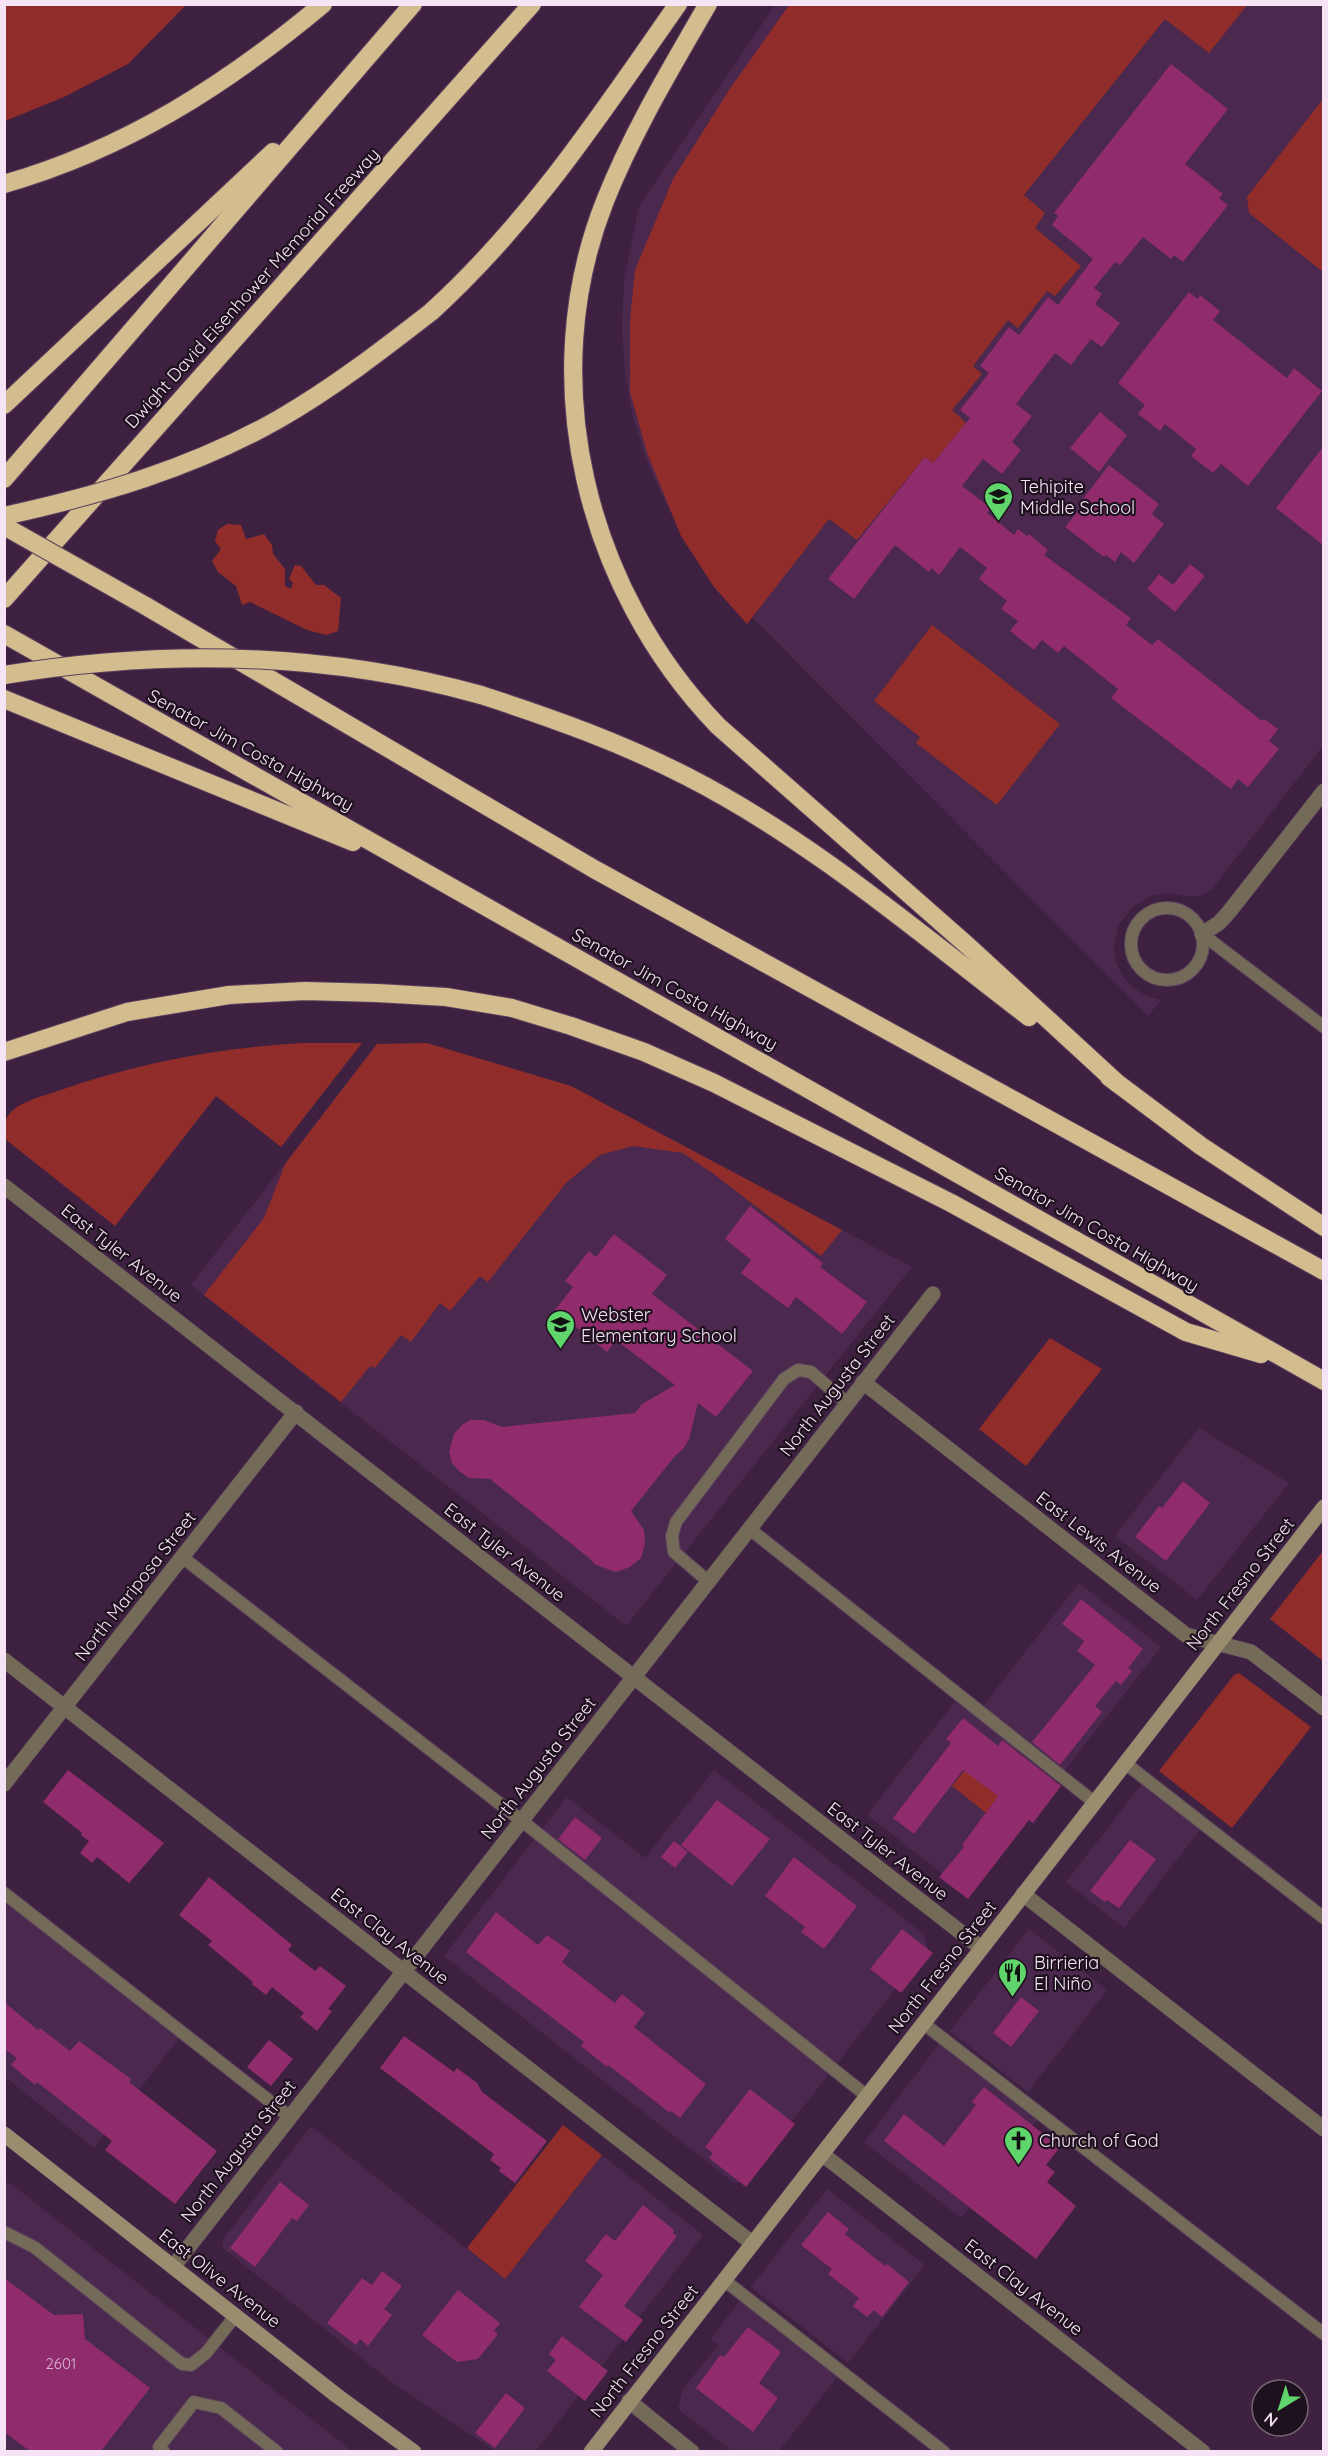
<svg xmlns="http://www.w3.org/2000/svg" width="1328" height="2456" font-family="Quicksand,sans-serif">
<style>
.built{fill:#4b284d}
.green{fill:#902d2b}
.building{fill:#902b6c}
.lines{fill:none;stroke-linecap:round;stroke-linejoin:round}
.service-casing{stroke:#5b405d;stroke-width:14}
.minor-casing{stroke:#5b405d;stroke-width:16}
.secondary-casing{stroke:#5b405d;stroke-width:16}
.motorway-casing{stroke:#5b405d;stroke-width:20}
.service{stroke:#736a58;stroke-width:12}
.minor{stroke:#736a58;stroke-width:15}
.secondary{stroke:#9a8c6f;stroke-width:15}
.motorway{stroke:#d3bd8f;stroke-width:18}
.motorway-bridge-casing{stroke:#5b405d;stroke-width:20;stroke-linecap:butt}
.motorway-bridge{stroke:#d3bd8f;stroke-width:18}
.labels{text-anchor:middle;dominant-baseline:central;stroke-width:4.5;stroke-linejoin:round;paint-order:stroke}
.number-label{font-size:15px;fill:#dcb5d4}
.street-label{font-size:18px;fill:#f6e3f6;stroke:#1e111e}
.poi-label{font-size:18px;fill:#f6e3f6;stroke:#1e111e;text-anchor:start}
</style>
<rect width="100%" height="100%" fill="#3e2140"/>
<!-- built -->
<g class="built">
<polygon points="775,5 1323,5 1323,746 1212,889 1203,895 1190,897 1169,893 1151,896 1133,907 1119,924 1114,945 1115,959 1121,974 1132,987 1146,996 1161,1000 1148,1016 734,599 686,539 665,502 646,459 632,414 625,374 622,330 624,279 639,206"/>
<polygon points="427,1043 571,1086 912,1267 626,1626 191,1285 377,1044"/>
<polygon points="1199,1428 1289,1483 1197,1600 1115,1536"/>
<polygon points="1079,1583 1161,1647 1029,1816 967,1767 952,1786 1014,1835 969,1894 867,1815 963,1691 983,1706"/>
<polygon points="714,1770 925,1935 927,1948 745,2182 734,2183 444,1956 567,1797 645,1858"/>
<polygon points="1145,1780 1203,1826 1124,1928 1066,1882"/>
<polygon points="4,1886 186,2029 94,2148 5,2077"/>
<polygon points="1029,1929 1107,1990 1028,2092 950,2031"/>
<polygon points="940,2043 1038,2119 961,2218 864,2142"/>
<polygon points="311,2126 505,2279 602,2155 703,2235 535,2452 495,2451 393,2383 225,2250 222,2245 223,2239"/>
<polygon points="4,2183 10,2183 352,2451 5,2451"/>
<polygon points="827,2189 925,2265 848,2363 751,2287"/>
<polygon points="741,2300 838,2376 779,2451 732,2451 678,2409 683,2389 718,2345 710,2339"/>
</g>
<!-- green -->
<g class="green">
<polygon points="5,4 186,4 186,5 128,64 64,97 5,121"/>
<polygon points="789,5 1247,5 1209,53 1165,19 1024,195 1045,213 1035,228 1081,266 1055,296 1047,291 1018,328 1008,320 973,366 982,374 952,410 966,423 933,463 925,457 857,540 829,519 747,624 714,587 681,536 647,453 630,392 630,320 635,270 673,179 729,90"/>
<polygon points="1323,99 1323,272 1249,213 1247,197"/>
<polygon points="227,524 241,525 246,539 264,534 272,545 273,554 285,569 285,586 291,589 293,583 289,579 295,565 301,566 316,585 324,585 341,598 338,631 326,635 307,630 250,602 242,605 236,586 218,572 212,561 221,549 215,541 218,530"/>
<polygon points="932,625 1060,724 997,805 916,743 920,737 874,701"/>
<path d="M302 1043H362L281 1147 216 1096 115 1226 5 1139C4 1127 3 1119 13 1110 23 1101 43 1096 55 1092 136 1063 217 1048 302 1043Z"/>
<polygon points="427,1043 571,1086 842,1230 821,1256 715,1175 683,1153 633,1146 600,1155 566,1183 488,1282 480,1276 450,1311 440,1303 411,1342 401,1335 375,1368 370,1366 341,1402 204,1295 264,1218 285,1164 377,1044"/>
<polygon points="1050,1338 1102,1369 1026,1466 979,1429"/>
<polygon points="1323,1551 1323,1661 1270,1619"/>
<polygon points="1239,1673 1311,1727 1232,1828 1159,1771 1234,1675"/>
<polygon points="967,1767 1029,1816 1014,1835 952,1786"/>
<polygon points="563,2125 602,2155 505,2279 467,2248"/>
</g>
<!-- building -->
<g class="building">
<polygon points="1171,64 1228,109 1185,164 1223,194 1219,198 1228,205 1183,262 1174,255 1171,259 1143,237 1120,265 1115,262 1094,288 1102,294 1095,304 1120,323 1102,347 1091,339 1071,365 1055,353 1016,404 1032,416 1012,442 1021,450 1002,474 983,459 962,486 991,508 987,513 1014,535 1018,529 1027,536 1029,534 1048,550 1044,555 1131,618 1126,625 1152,645 1158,639 1262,721 1264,719 1278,729 1269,741 1279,749 1248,787 1238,779 1231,789 1111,698 1118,689 1064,646 1058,653 1042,640 1034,650 1010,631 1018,621 1001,609 1007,601 979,579 987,568 960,547 939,575 931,568 929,572 895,545 854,599 828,579 925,457 933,463 970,418 960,410 989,373 980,366 1009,327 1019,335 1048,297 1058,305 1093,259 1052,225 1058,216 1054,213"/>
<polygon points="1189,292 1198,299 1200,295 1220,311 1213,320 1287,378 1294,368 1322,391 1248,486 1221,464 1213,473 1191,456 1196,449 1165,424 1160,431 1138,414 1145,405 1118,383"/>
<polygon points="1100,412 1127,435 1099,472 1070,448"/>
<polygon points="1323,447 1323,545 1276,508"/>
<polygon points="1109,465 1159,504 1152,514 1164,524 1134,563 1121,552 1115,562 1106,555 1104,557 1065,527 1082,506 1079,504"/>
<polygon points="1190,564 1205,576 1175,612 1147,589 1159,574 1173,585"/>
<polygon points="750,1206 823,1263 820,1267 867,1302 842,1334 796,1297 788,1308 741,1273 751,1260 725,1239"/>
<polygon points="614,1234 667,1275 652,1294 753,1371 716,1417 698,1403 689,1439 684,1448 675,1456 631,1511 644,1530 645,1544 641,1558 630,1567 616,1572 596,1565 589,1558 490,1479 469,1478 459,1471 452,1463 449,1452 454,1434 462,1425 470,1420 484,1420 502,1427 635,1413 642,1404 675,1385 616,1340 607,1352 555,1310 573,1287 565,1281 589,1251 596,1257"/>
<polygon points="1183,1481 1210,1503 1166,1561 1135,1537 1159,1506 1162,1508"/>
<polygon points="1081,1599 1143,1649 1128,1668 1132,1671 1121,1685 1116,1681 1095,1706 1102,1712 1060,1765 1032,1742 1095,1665 1077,1651 1084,1641 1062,1624"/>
<polygon points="963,1718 998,1746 1002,1740 1061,1786 1033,1823 1029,1820 968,1899 939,1877 964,1847 962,1845 998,1796 963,1770 914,1834 893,1818 951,1743 946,1739"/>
<polygon points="68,1770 164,1843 129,1883 97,1857 92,1863 80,1853 89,1841 81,1835 82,1833 43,1802"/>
<polygon points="717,1800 770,1839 732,1886 681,1845"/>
<polygon points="575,1817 602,1838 585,1860 558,1839"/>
<polygon points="1130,1840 1156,1859 1119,1908 1107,1900 1105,1902 1090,1891"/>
<polygon points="674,1841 688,1852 675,1868 661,1857"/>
<polygon points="794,1857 857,1906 824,1949 801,1932 805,1927 765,1896"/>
<polygon points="209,1877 292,1945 288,1950 315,1971 320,1966 346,1986 328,2009 332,2011 317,2031 300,2017 304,2013 272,1987 266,1995 252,1984 253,1982 208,1945 212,1941 179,1915"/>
<polygon points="496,1912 538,1945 547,1935 570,1951 562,1962 615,2003 622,1994 645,2013 634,2027 706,2084 680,2118 671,2111 670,2113 608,2065 607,2067 581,2046 584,2042 466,1952"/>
<polygon points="902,1929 933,1953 901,1993 870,1969"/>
<polygon points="1021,1997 1039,2011 1011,2047 993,2033"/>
<polygon points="4,2002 38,2030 40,2028 70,2051 79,2041 131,2079 129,2082 217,2151 175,2204 105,2150 112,2141 37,2082 35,2085 11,2065 17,2058 4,2049"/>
<polygon points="404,2036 454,2072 457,2068 477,2083 482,2092 547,2141 515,2183 499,2171 501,2168 490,2160 494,2154 380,2068"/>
<polygon points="269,2040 293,2059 271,2086 247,2067"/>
<polygon points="984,2087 1060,2147 1046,2165 1055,2172 1047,2182 1076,2206 1036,2259 884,2141 904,2114 944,2146 976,2105 972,2102"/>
<polygon points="750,2089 795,2124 746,2187 709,2158 713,2153 705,2147"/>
<polygon points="280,2182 309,2205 297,2221 292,2218 255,2267 230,2248"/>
<polygon points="643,2205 674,2230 673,2233 677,2236 624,2306 643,2320 626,2342 579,2307 603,2275 585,2261 606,2234 615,2241"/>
<polygon points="828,2212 849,2229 845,2234 885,2266 887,2264 909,2282 882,2317 874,2310 867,2317 853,2306 859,2298 828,2274 832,2269 801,2245"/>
<polygon points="382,2271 402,2286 384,2309 392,2315 368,2346 360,2339 356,2345 327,2323 362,2278 372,2285"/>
<polygon points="4,2278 54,2315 83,2314 85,2339 150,2388 101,2451 30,2451 4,2432"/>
<polygon points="458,2290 500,2323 494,2331 498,2334 478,2359 457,2362 422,2335"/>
<polygon points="748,2327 781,2352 759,2383 778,2398 753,2432 696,2388 720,2355 724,2357"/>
<polygon points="562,2336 608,2371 585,2401 547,2371 556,2360 549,2354"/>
<polygon points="506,2393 525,2408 495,2448 475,2433"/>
</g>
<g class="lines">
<defs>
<g id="service">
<circle cx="1167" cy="944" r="36"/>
<polyline points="1202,934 1324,1027"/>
<polyline points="751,1530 1094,1802"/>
<polyline points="182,1557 522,1821 867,2096"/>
<polyline points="709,1582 674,1552 672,1536 676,1522 784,1379 798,1370 811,1372 847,1403"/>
<polyline points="1125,1763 1324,1918"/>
<polyline points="4,1893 290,2117"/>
<polyline points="923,2023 1324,2334"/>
<polyline points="4,2232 34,2247 182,2364 191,2365 206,2353 236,2315"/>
<polyline points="724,2280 944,2452"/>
<polyline points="164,2452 159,2447 194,2402 221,2408 277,2452"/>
</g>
<g id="minor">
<polyline points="1202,934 1219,923 1229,912 1324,791"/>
<polyline points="4,1186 981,1948"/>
<polyline points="863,1382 1186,1635 1251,1652 1324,1708"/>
<polyline points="4,1660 752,2243"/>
<polyline points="4,1784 296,1412"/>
<polyline points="1023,1894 1324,2129"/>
<polyline points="822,2154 1203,2452"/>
<polyline points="173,2267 933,1294"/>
<polyline points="629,2401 692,2452"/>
</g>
<g id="secondary">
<polyline points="4,2134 336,2395 414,2452"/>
<polyline points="591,2452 1324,1507"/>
</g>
<g id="motorway">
<path d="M708 4C671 68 632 133 605 201 534 380 586 589 718 726L968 946 1117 1083"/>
<path d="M4 184C126 149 226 85 323 4"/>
<path d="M431 312C531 221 601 114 678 4"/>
<polyline points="4,405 273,152"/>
<polyline points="4,479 413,4"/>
<polyline points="4,599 532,4"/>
<polyline points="144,605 594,869 1324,1271"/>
<polyline points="4,634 1324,1381"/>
<path d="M481 695C552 718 622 743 688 777 811 840 919 933 1029 1017"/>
<polyline points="4,699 353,842"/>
<polyline points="4,1052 127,1012 229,995 305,991 377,993 446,997 512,1008 571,1026 644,1052 714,1083 951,1203 1186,1332 1261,1354"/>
<polyline points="1109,1077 1201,1146 1324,1227"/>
</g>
</defs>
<!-- service casing -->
<use href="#service" class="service-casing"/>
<!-- minor casing -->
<use href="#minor" class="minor-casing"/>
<!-- secondary casing -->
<use href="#secondary" class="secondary-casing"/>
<!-- motorway casing -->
<use href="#motorway" class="motorway-casing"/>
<!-- service -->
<use href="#service" class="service"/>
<!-- minor -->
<use href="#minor" class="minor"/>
<!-- secondary -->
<use href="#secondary" class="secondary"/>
<!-- motorway -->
<use href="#motorway" class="motorway"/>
<defs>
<g id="motorway-bridge">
<path d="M4 516C100 495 193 468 279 419 333 388 382 350 431 312"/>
<polyline points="4,526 144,605"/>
<path d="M4 675C163 649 326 652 481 695"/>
</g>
</defs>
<!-- motorway-bridge casing -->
<use href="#motorway-bridge" class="motorway-bridge-casing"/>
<!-- motorway-bridge -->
<use href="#motorway-bridge" class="motorway-bridge"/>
</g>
<!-- icons -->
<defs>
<symbol id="school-pin" viewBox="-11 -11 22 30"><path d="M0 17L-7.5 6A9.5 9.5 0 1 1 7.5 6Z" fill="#5fd56b" stroke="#1e111e"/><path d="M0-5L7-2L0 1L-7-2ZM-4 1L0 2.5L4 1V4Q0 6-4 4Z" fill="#111"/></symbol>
<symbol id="restaurant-pin" viewBox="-11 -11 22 30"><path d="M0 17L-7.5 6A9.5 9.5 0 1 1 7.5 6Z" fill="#5fd56b" stroke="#1e111e"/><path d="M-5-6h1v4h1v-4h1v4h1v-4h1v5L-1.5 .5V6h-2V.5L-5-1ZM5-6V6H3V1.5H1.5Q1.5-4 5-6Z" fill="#111"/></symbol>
<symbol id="church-pin" viewBox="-11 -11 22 30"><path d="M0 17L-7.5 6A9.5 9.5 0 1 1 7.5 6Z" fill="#5fd56b" stroke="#1e111e"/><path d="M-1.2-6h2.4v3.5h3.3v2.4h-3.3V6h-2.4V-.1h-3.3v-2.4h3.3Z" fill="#111"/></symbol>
</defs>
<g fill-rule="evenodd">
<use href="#school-pin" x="982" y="480" width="33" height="45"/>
<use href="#school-pin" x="544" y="1308" width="33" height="45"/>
<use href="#restaurant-pin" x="996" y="1956" width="33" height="45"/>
<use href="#church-pin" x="1002" y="2124" width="33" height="45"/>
</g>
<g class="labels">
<!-- number labels -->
<g class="number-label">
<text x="61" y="2363">2601</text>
</g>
<!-- street labels -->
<g class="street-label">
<text transform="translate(252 288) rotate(-48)">Dwight David Eisenhower Memorial Freeway</text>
<text transform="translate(251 750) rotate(29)">Senator Jim Costa Highway</text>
<text transform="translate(675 989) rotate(29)">Senator Jim Costa Highway</text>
<text transform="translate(1097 1229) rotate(30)">Senator Jim Costa Highway</text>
<text transform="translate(122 1253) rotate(38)">East Tyler Avenue</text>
<text transform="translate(837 1385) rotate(-52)">North Augusta Street</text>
<text transform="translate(1099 1542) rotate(38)">East Lewis Avenue</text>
<text transform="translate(505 1552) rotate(38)">East Tyler Avenue</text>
<text transform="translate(1240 1584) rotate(-52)">North Fresno Street</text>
<text transform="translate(135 1586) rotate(-52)">North Mariposa Street</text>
<text transform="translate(538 1768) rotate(-52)">North Augusta Street</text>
<text transform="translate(888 1851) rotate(38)">East Tyler Avenue</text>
<text transform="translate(390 1936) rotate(38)">East Clay Avenue</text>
<text transform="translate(942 1967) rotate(-52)">North Fresno Street</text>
<text transform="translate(238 2151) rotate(-52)">North Augusta Street</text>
<text transform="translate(220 2278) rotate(38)">East Olive Avenue</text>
<text transform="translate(1024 2287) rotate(38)">East Clay Avenue</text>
<text transform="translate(644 2351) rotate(-52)">North Fresno Street</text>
</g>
<!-- poi labels -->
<g class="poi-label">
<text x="1020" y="486">Tehipite<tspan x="1020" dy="21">Middle School</tspan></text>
<text x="581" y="1314">Webster<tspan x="581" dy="21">Elementary School</tspan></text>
<text x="1034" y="1962">Birrieria<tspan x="1034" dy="21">El Niño</tspan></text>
<text x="1039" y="2140">Church of God</text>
</g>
</g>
<!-- border -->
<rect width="1328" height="2456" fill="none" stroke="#f6e3f6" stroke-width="12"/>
<!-- north arrow -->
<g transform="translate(1280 2408) rotate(218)"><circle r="28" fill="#1e111e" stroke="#746574" stroke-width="1.5"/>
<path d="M0-4.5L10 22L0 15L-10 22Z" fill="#5fd56b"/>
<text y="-9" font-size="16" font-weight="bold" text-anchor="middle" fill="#f6e3f6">N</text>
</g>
</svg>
